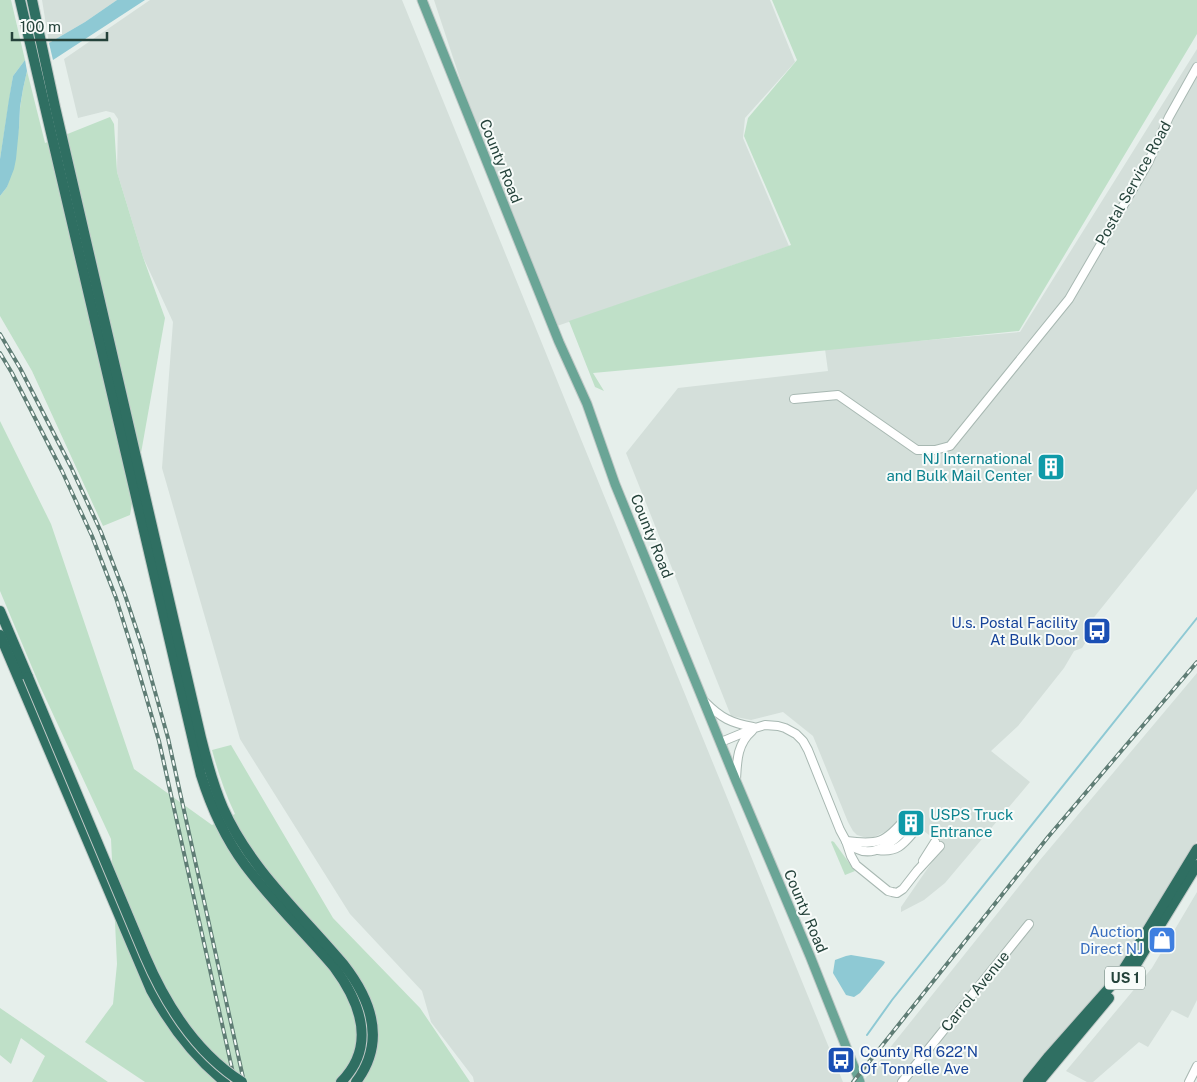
<svg xmlns="http://www.w3.org/2000/svg" width="1197" height="1082" font-family="'Public Sans',sans-serif">
<style>
.built{fill:#d4dfda}
.green{fill:#bfe0c8}
.water{fill:#8ec9d4}
.lines{fill:none;stroke-linecap:round;stroke-linejoin:round}
.stream{stroke:#8ec9d4;stroke-width:2}
.minor-casing{stroke:#a8b8b2;stroke-width:10}
.major-casing{stroke:#c2cac8;stroke-width:11}
.highway-casing{stroke:#c2cac8;stroke-width:12}
.minor{stroke:#fff;stroke-width:8}
.major{stroke:#6aa596;stroke-width:9}
.highway{stroke:#2f6f62;stroke-width:10}
.rail-casing{stroke:#5f7d75;stroke-width:4}
.rail{stroke:#f7fbf9;stroke-width:2;stroke-dasharray:5.5;stroke-linecap:butt}
.highway-bridge-casing{stroke:#c2cac8;stroke-width:12;stroke-linecap:butt}
.highway-bridge{stroke:#2f6f62;stroke-width:10}
.labels{text-anchor:middle;dominant-baseline:central;stroke-width:4;stroke-linejoin:round;paint-order:stroke}
.shield{fill:#f7fbf9;stroke:#637a73;stroke-width:1}
.shield-label{font-size:14px;font-weight:bold;fill:#24423a}
.street-label{font-size:15px;fill:#24423a;stroke:#f7fbf9}
.culture-label{font-size:15px;fill:#0d838f;stroke:#f7fbf9;text-anchor:end}
.transit-label{font-size:15px;fill:#164399;stroke:#f7fbf9;text-anchor:end}
.shop-label{font-size:15px;fill:#366cbe;stroke:#f7fbf9;text-anchor:end}
</style>
<rect width="100%" height="100%" fill="#e6efeb"/>
<!-- built -->
<g class="built">
<polygon points="42,0 117,0 85,22 49,43"/>
<polygon points="150,0 402,0 843,1082 474,1082 473,1077 431,1022 422,991 350,914 240,739 162,468 173,322 143,257 117,172 118,119 114,113 106,111 78,118 64,59"/>
<polygon points="434,0 770,0 795,62 745,118 743,138 789,246 557,326 471,112"/>
<polygon points="1197,49 1197,489 1087,626 1093,631 1082,648 1074,651 1064,668 1018,726 991,751 1030,782 945,883 924,900 901,912 901,907 943,846 905,816 895,827 874,837 867,838 857,835 853,831 848,822 813,736 783,712 751,720 731,716 626,453 678,388 828,371 825,349 1020,332"/>
<polygon points="1197,673 1197,841 1132,949 1111,978 1047,1053 1024,1082 866,1082 865,1079 1040,860"/>
<polygon points="1197,892 1197,1000 1188,1018 1172,1010 1148,1047 1139,1042 1093,1082 1087,1082 1066,1071 1152,968"/>
</g>
<!-- green -->
<g class="green">
<polygon points="0,0 11,0 25,60 13,76 0,159"/>
<polygon points="772,0 1197,0 1197,34 1019,331 670,366 593,373 604,391 595,387 569,321 791,245 744,136 748,118 797,60"/>
<polygon points="27,71 45,143 110,117 114,124 117,172 143,257 165,318 130,515 103,526 32,371 0,316 0,196 7,187 19,128 20,108 23,89"/>
<path d="M0 421 51 524 134 769 212 825 235 814C225 793 218 772 212 750L231 745 333 918 420 1008 470 1082H145L85 1042 113 1004 117 964 111 839 39 684 0 591Z"/>
<polygon points="832,841 834,842 855,871 845,875 831,842"/>
<polygon points="0,1008 108,1082 32,1082 45,1056 21,1038 11,1064 0,1055"/>
</g>
<!-- water -->
<g class="water">
<polygon points="117,0 145,0 53,60 49,43 85,22"/>
<polygon points="25,60 27,71 23,89 20,107 19,128 16,159 14,169 7,187 0,196 0,159 9,99 13,76"/>
<polygon points="851,955 881,960 885,962 884,964 860,993 854,997 846,995 833,973 835,960 846,956"/>
</g>
<g class="lines">
<!-- stream -->
<polyline class="stream" points="867,1035 892,1000 1197,618"/>
<defs>
<g id="minor">
<polyline points="794,399 838,395 917,450 935,450 950,446 1069,299 1148,163 1169,117 1197,67"/>
<path d="M705 702C721 718 731 723 753 727"/>
<polyline points="721,742 755,728 765,725 778,726 785,728 796,734 803,741 808,750 840,830 846,841 851,856 856,865 888,891 892,892 897,893 903,889 917,871 940,846"/>
<path d="M736 780C737 761 737 744 752 731"/>
<path d="M846 841C869 865 895 842 911 823"/>
<path d="M846 841C878 845 885 843 905 819"/>
<path d="M878 850C899 853 905 842 917 828"/>
<polyline points="923,861 935,842"/>
<polyline points="902,1082 1029,924"/>
<polyline points="1189,1082 1197,1066"/>
</g>
<polyline id="major" points="422,0 559,342 587,404 615,484 736,781 810,956 860,1082"/>
<g id="highway">
<path d="M20 0 201 775C211 807 225 838 245 865 272 901 305 933 334 967 360 1002 377 1046 341 1082"/>
<path d="M32 0 55 107 201 738C207 762 213 785 223 808 250 869 302 915 344 965 372 1001 386 1042 356 1082"/>
<polyline points="0,611 28,677"/>
<path d="M0 635 151 990C170 1025 194 1057 225 1082"/>
<polyline points="1121,983 1137,963 1197,865"/>
<polyline points="1028,1082 1049,1056 1118,978 1130,959 1197,849"/>
<polyline points="1039,1082 1109,998"/>
</g>
</defs>
<!-- minor casing -->
<use href="#minor" class="minor-casing"/>
<!-- major casing -->
<use href="#major" class="major-casing"/>
<!-- highway casing -->
<use href="#highway" class="highway-casing"/>
<!-- minor -->
<use href="#minor" class="minor"/>
<!-- major -->
<use href="#major" class="major"/>
<!-- highway -->
<use href="#highway" class="highway"/>
<defs>
<g id="rail">
<polyline points="0,334 20,368 71,467 101,532 125,595 143,649 168,738 244,1082"/>
<polyline points="0,353 12,373 62,471 92,536 116,598 133,652 159,741 235,1082"/>
<polyline points="853,1082 1048,837 1197,662"/>
</g>
</defs>
<!-- rail casing -->
<use href="#rail" class="rail-casing"/>
<!-- rail -->
<use href="#rail" class="rail"/>
<defs>
<path id="highway-bridge" d="M28 677 145 956C166 1005 196 1053 242 1082"/>
</defs>
<!-- highway-bridge casing -->
<use href="#highway-bridge" class="highway-bridge-casing"/>
<!-- highway-bridge -->
<use href="#highway-bridge" class="highway-bridge"/>
</g>
<!-- icons -->
<defs>
<symbol id="building-square" viewBox="-11 -11 22 22"><rect x="-9" y="-9" width="18" height="18" rx="4" fill="#0f9aa8" stroke="#f7fbf9"/><path d="M-4-6H4V6H1V3H-1V6H-4ZM-2.5-4.3h1.7v1.8h-1.7ZM.8-4.3h1.7v1.8H.8ZM-2.5-1h1.7V.8h-1.7ZM.8-1h1.7V.8H.8Z" fill="#fff"/></symbol>
<symbol id="bus-square" viewBox="-11 -11 22 22"><rect x="-9" y="-9" width="18" height="18" rx="4" fill="#1a4fb4" stroke="#f7fbf9"/><path d="M-5-6H5V4H4V6H2V4H-2V6H-4V4H-5ZM-3.5-4V0h7V-4ZM-3.5 1.2v1.5H-2V1.2ZM2 1.2v1.5H3.5V1.2Z" fill="#fff"/></symbol>
<symbol id="shop-square" viewBox="-11 -11 22 22"><rect x="-9" y="-9" width="18" height="18" rx="4" fill="#3f7fe0" stroke="#f7fbf9"/><path d="M-5-2.5h2.3a2.7 3.5 0 0 1 5.4 0H5L5.5 6h-11ZM-1.5-2.5h3a1.5 2.3 0 0 0-3 0Z" fill="#fff"/></symbol>
</defs>
<g fill-rule="evenodd">
<use href="#building-square" x="1035" y="451" width="32" height="32"/>
<use href="#bus-square" x="1081" y="615" width="32" height="32"/>
<use href="#building-square" x="895" y="807" width="32" height="32"/>
<use href="#shop-square" x="1146" y="924" width="32" height="32"/>
<use href="#bus-square" x="825" y="1044" width="32" height="32"/>
</g>
<g class="labels">
<!-- shield labels -->
<rect class="shield" x="1105" y="966.5" width="40" height="23" rx="4"/>
<g class="shield-label">
<text x="1125" y="978">US 1</text>
</g>
<!-- street labels -->
<g class="street-label">
<text transform="translate(501 161) rotate(68)">County Road</text>
<text transform="translate(1133 183) rotate(-61)">Postal Service Road</text>
<text transform="translate(652 536) rotate(68)">County Road</text>
<text transform="translate(806 911) rotate(67)">County Road</text>
<text transform="translate(975 991) rotate(-51)">Carrol Avenue</text>
</g>
<!-- culture labels -->
<g class="culture-label">
<text x="1032" y="458">NJ International<tspan x="1032" dy="17">and Bulk Mail Center</tspan></text>
<text x="930" y="814" text-anchor="start">USPS Truck<tspan x="930" dy="17">Entrance</tspan></text>
</g>
<!-- transit labels -->
<g class="transit-label">
<text x="1078" y="622">U.s. Postal Facility<tspan x="1078" dy="17">At Bulk Door</tspan></text>
<text x="860" y="1051" text-anchor="start">County Rd 622'N<tspan x="860" dy="17">Of Tonnelle Ave</tspan></text>
</g>
<!-- shop labels -->
<g class="shop-label">
<text x="1143" y="931">Auction<tspan x="1143" dy="17">Direct NJ</tspan></text>
</g>
</g>
<!-- scale -->
<path d="M12 32v8h95v-8" fill="none" stroke="#24423a" stroke-width="2.5"/>
<text x="20" y="32" font-size="15" fill="#24423a" stroke="#f7fbf9" stroke-width="4" paint-order="stroke">100 m</text>
</svg>
